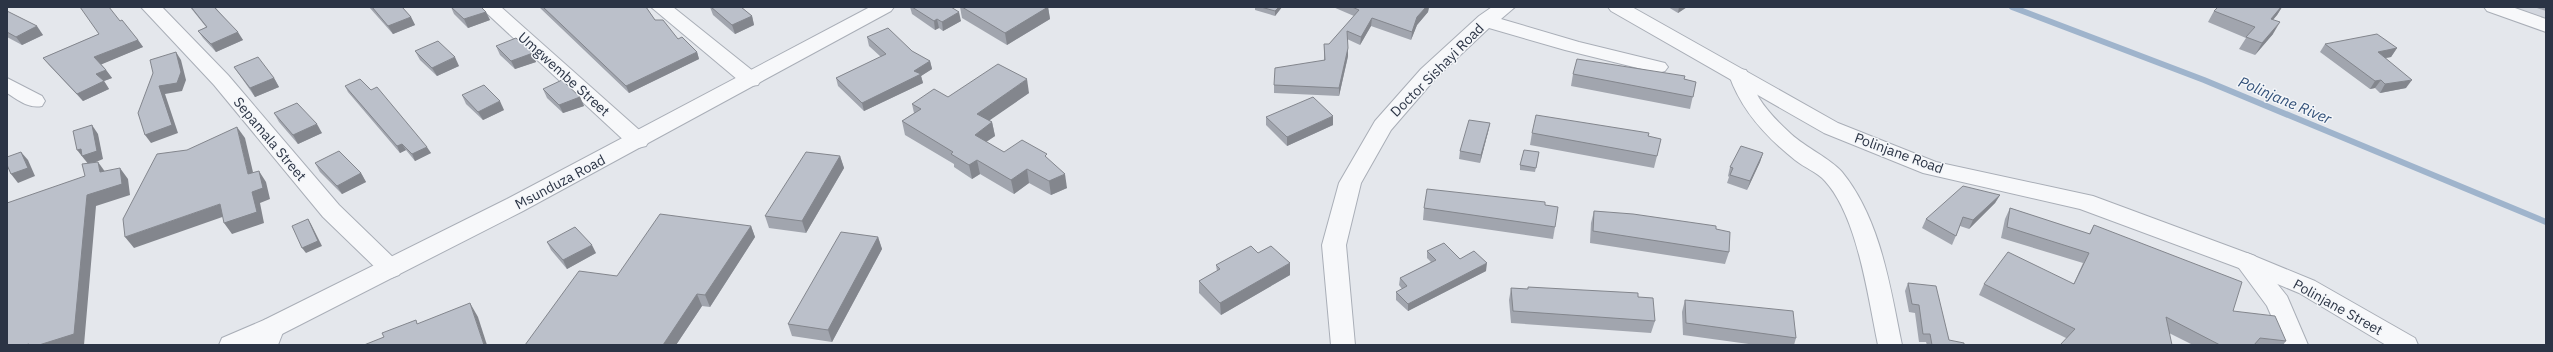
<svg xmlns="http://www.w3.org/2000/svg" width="2553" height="352" font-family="'IBM Plex Sans',sans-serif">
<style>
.built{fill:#d2d6de}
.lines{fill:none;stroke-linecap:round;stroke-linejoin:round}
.stream{stroke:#9fb4cc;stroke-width:6}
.minor-casing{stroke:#a9aeb7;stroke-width:2}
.tertiary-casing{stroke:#a9aeb7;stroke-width:2}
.minor{fill:#f7f8fa;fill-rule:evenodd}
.tertiary{fill:#f7f8fa;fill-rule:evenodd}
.wall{fill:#a1a5ae}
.shaded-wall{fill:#83868d}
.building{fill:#bbc0ca;stroke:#83868d}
.labels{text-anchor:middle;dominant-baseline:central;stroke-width:3;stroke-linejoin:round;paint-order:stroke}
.street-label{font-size:14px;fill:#2b3445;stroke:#f4f6f9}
.water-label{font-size:15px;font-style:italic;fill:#34527a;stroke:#f4f6f9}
</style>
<rect width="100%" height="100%" fill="#e4e7ec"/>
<!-- built -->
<polygon class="built" points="2491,7 2546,7 2546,28"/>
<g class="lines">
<!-- stream -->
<polyline class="stream" points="2012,7 2204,80 2546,222"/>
<defs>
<g id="minor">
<polygon points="141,7 162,7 228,75 339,205 399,263 403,269 399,275 391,278 383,275 323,217 214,85"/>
<polygon points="480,7 501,7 646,136 649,141 646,146 638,148 630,146"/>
<polygon points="651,7 673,7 758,75 761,80 758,85 751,86 744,85"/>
<polygon points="1492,7 1515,7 1501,19 1579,42 1665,63 1668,67 1665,71 1658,73 1565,50 1489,28 1435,79 1391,130 1361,183 1346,245 1355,345 1331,345 1322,245 1339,183 1375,121 1421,69 1479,16"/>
<path d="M1739 69 1746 70C1752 79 1754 89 1759 98 1767 111 1779 123 1791 134 1805 147 1831 159 1842 172 1881 220 1890 287 1902 345H1878C1868 298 1858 217 1825 181 1817 172 1805 168 1795 160 1766 137 1741 110 1729 75L1732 70Z"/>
<path d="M7 78 42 96 45 101 42 106C29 109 18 100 7 93Z"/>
<polygon points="2247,253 2315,281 2415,338 2418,345 2386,345 2299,293 2239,268 2235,262 2239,256"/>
<polygon points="273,318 282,320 285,327 278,345 254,345 264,320"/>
</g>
<g id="tertiary">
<polygon points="870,7 894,7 891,11 523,211 282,334 255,345 219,345 222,338 264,320 507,199"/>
<polygon points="1608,7 1632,7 1838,123 1936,162 2093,196 2255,256 2287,296 2308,345 2284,345 2267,306 2239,268 2080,209 1923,173 1824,133 1611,11"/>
<polygon points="2484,7 2512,7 2546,19 2546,32 2487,11"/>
</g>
</defs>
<!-- minor casing -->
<use href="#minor" class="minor-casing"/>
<!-- tertiary casing -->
<use href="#tertiary" class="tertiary-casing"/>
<!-- minor -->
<use href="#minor" class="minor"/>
<!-- tertiary -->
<use href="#tertiary" class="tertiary"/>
</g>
<!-- wall -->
<g class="wall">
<polygon points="190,7 219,7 216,8 243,40 216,52 203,38 198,31 206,27"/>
<polygon points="369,7 402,7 411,17 415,25 393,34"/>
<polygon points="451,7 481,7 486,12 490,20 468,28 454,14"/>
<polygon points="539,7 646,7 655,20 678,39 697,52 699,59 629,93"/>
<polygon points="710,7 741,7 752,16 754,25 735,34 713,15"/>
<polygon points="910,7 951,7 961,21 943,31 939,28 935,30 912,14"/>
<polygon points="960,7 1048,7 1050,19 1007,45 962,18"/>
<polygon points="1255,7 1282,7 1275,16 1255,10"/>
<polygon points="1333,7 1429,7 1428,12 1417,25 1411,40 1371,26 1360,45 1347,39 1348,56 1339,96 1274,93 1274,85 1324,60 1324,44 1329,44 1354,16"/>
<polygon points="1668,7 1687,7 1678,13"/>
<polygon points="2218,7 2282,7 2277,15 2273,20 2273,34 2255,55 2239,49 2246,38 2208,22 2214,11"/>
<polygon points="2534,7 2546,7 2546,11"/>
<polygon points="7,11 43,35 22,45 7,37"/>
<polygon points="120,21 138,40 143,47 101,64 106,70 112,78 104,81 109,89 83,101 49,65 43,58 99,34"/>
<polygon points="867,37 930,61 932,69 921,76 923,83 864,111 838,86 836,78 881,57 869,46"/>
<polygon points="2325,44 2397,48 2391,57 2386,58 2406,88 2380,93 2375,88 2370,89 2320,52"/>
<polygon points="496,46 533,53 536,62 515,69 500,55"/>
<polygon points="415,51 459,66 437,76 420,60"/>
<polygon points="234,67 274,78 279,87 255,97"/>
<polygon points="1573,74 1684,79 1696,82 1690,109 1571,86"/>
<polygon points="345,86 431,153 415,161 406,150 400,153 348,92"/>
<polygon points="543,89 580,97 584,106 563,113 547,98"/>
<polygon points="1029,93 989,120 992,122 995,136 986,142 1004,152 1047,158 1067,188 1051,195 1029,183 1014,194 980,174 972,179 954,167 954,164 905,135 902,121 914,113 912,104 948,97"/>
<polygon points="462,95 504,110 483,120 466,104"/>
<polygon points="274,113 322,133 298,144 279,122"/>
<polygon points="1266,117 1333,125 1287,146 1266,125"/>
<polygon points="1490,123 1488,132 1480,163 1459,159 1460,151"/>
<polygon points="1532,133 1648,136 1657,156 1654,168 1530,145"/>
<polygon points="1539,152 1535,172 1520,170 1520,165"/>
<polygon points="1763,153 1760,162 1747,190 1727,183 1729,177 1728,176 1730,167"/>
<polygon points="840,156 844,168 806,233 769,228 765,216"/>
<polygon points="315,163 361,173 366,182 342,194 320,172"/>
<polygon points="2000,195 1995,203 1969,229 1960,226 1952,245 1922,228 1926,219"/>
<polygon points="1545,205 1555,227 1553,239 1423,220 1424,208"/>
<polygon points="2010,208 2089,234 2094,225 2233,311 2286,341 2283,345 2193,345 2169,333 2066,338 1979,295 1984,284 2074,283 2083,263 2001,238 2005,219"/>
<polygon points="1594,211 1716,229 1729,252 1725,264 1590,243 1591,223"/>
<polygon points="751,226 755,237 710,307 702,306 676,345 525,345 617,276"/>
<polygon points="878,237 882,249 832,342 792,336 788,324"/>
<polygon points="547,242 596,253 567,269 551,250"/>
<polygon points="1427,251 1460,259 1486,271 1408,311 1396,300 1396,292 1402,289 1399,285 1400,278 1431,262 1427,258"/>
<polygon points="1258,253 1290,275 1221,315 1199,293 1199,281 1217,271 1216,265"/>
<polygon points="1908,283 1949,340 1964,345 1927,345 1926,342 1919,342 1915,313 1909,312 1905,291"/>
<polygon points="1528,287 1638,297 1655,321 1651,333 1511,323 1509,300 1511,288 1528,289"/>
<polygon points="1685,300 1796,338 1794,345 1756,345 1683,335 1682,312"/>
</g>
<!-- shaded-wall -->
<g class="shaded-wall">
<polygon points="1048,7 1050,19 1007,45 1005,33"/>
<polygon points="1279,7 1282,7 1275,16 1275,11"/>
<polygon points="1426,7 1429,7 1428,12 1417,25 1411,40 1412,32 1417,17"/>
<polygon points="1679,7 1687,7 1678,13"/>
<polygon points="2281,7 2282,7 2277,15 2264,30 2271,19"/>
<polygon points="486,12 490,20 468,28 464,19"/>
<polygon points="959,12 961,21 943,31 942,22"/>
<polygon points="752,16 754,25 735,34 732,25"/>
<polygon points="411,17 415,25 393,34 388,26"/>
<polygon points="1372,18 1371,26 1360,45 1361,37"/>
<polygon points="937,19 939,28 935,30 934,21"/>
<polygon points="2280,22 2273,34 2255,55 2262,43"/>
<polygon points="37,26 43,35 22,45 16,37"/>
<polygon points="238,32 243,40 216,52 211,44"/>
<polygon points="138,40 143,47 100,65 94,57"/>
<polygon points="1348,48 1348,56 1339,96 1339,88"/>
<polygon points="2397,48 2391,57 2373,60 2378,52"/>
<polygon points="176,52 181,60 186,80 182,91 165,94 178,133 151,143 145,135 159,86"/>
<polygon points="697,52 699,59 629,93 626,86"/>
<polygon points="533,53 536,62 515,69 511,61"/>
<polygon points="455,57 459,66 437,76 432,68"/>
<polygon points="930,61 932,69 921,76 923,83 864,111 862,103"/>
<polygon points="106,70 112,78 104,81 109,89 83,101 77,94 96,74"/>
<polygon points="274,78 279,87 255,97 250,88"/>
<polygon points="1027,79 1029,93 980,127 977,114"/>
<polygon points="2381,80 2375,88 2370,89 2375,81"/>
<polygon points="2412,80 2406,88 2380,93 2385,84"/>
<polygon points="580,97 584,106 563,113 559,105"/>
<polygon points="500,101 504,110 483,120 478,112"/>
<polygon points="1333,116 1333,125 1287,146 1287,137"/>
<polygon points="992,122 995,136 977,148 975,135"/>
<polygon points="1490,123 1488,132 1480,163 1481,155"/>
<polygon points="317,124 322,133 298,144 293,135"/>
<polygon points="92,125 98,134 103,159 89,165 77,150"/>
<polygon points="237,127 245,138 256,185 248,174"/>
<polygon points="402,144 406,150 400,153 397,146"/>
<polygon points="427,147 431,153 415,161 412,154"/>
<polygon points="21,152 28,160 35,176 18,183 11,174"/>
<polygon points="1763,153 1760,162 1747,190 1750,181"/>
<polygon points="840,156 844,168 806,233 802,221"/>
<polygon points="977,160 980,174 972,179 969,165"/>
<polygon points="98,162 106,173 100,172"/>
<polygon points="120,168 128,179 130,195 96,206 84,345 39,345 87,195"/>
<polygon points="1027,169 1029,183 1014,194 1011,180"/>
<polygon points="259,171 266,182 270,199 260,203 264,223 232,234 224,223 252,192"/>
<polygon points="361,173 366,182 342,194 337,186"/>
<polygon points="1065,174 1067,188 1051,195 1049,181"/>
<polygon points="2000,195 1995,203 1969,229 1973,220"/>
<polygon points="220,204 228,215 134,248 125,237"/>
<polygon points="308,219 311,224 322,246 306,253 302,248"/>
<polygon points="751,226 755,237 710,307 705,295"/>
<polygon points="878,237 882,249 832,342 828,330"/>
<polygon points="592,245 596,253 567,269 563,260"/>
<polygon points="1290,263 1290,275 1221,315 1220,303"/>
<polygon points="1487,263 1486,271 1408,311 1408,304"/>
<polygon points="697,294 702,306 676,345 663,345"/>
<polygon points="470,303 478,317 487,345 484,345"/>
</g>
<!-- building -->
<g class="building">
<polygon points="80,7 109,7 120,21 122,20 138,40 94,57 106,70 96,74 104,81 77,94 43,58 99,34"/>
<polygon points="191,7 214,7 238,32 211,44 198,31 207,27"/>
<polygon points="372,7 402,7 411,17 388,26"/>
<polygon points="451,7 481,7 486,12 464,19"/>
<polygon points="543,7 646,7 655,20 663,20 678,39 682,37 697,52 626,86"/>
<polygon points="711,7 741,7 752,16 732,25"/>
<polygon points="912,7 951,7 959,12 942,22 937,19 934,21"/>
<polygon points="962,7 1048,7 1005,33"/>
<polygon points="1261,7 1279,7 1275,11"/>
<polygon points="1352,7 1426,7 1417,17 1412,32 1372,18 1361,37 1347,31 1348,48 1339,88 1274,85 1275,68 1325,60 1324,44 1329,44 1359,10"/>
<polygon points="2218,7 2281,7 2271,19 2280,22 2262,43 2246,37 2255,27 2214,11"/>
<polygon points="7,11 37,26 16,37 7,32"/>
<polygon points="888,28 912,51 930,61 914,71 921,74 862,103 836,78 886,54 867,37"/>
<polygon points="2377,34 2397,48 2378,52 2412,80 2385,84 2381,80 2375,81 2325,44"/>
<polygon points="516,38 533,53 511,61 496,46"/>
<polygon points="438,41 455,57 432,68 415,51"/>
<polygon points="176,52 181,72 177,83 159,86 172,125 145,135 138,113 153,73 150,60"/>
<polygon points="258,57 274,78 250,88 234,67"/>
<polygon points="1577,59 1685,76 1684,79 1696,82 1693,97 1573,74"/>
<polygon points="998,64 1027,79 977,114 992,122 975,135 1004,152 1022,140 1047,154 1045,156 1065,174 1049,181 1027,169 1011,180 977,160 969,165 951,154 953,152 902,121 921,109 912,104 934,89 948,97"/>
<polygon points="360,79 371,90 377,87 427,147 412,154 402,144 397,146 345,86"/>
<polygon points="562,80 580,97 559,105 543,89"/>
<polygon points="484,85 500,101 478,112 462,95"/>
<polygon points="1313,97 1333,116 1287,137 1266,117"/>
<polygon points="297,103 317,124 293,135 274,113"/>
<polygon points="1536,115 1649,133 1648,136 1661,139 1657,156 1532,133"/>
<polygon points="1469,120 1490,123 1481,155 1460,151"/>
<polygon points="92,125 97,151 82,156 81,149 77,150 73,131"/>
<polygon points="237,127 248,174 259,171 263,188 252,192 257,212 224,223 220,204 125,237 123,219 157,154 187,150"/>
<polygon points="1741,146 1763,153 1750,181 1730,175 1733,168 1730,167"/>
<polygon points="1524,150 1539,152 1536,168 1520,165"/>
<polygon points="339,151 361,173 337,186 315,163"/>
<polygon points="21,152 28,168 11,174 7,165 7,157"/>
<polygon points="806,152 840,156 802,221 765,216"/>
<polygon points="98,162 100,172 120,168 122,184 87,195 74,334 39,345 28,345 29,344 25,345 7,345 7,203 85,176 82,164"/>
<polygon points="1963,186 2000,195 1973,220 1963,217 1956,236 1926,219"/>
<polygon points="1427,189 1545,202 1545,205 1558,207 1555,227 1424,208"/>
<polygon points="2010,208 2090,234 2094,225 2242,282 2233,311 2275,316 2286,341 2260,338 2254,345 2220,345 2166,317 2172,345 2060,345 2075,329 1984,284 2008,252 2074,284 2089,253 2007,227"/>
<polygon points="1594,211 1633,214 1716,226 1716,229 1730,232 1729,252 1593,231"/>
<polygon points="660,214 751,226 705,295 697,294 663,345 525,345 579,271 617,276"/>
<polygon points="308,219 318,241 302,248 292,226"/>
<polygon points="575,227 592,245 563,260 547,242"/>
<polygon points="841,232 878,237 828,330 788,324"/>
<polygon points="1444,243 1460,259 1474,251 1487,263 1408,304 1396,292 1407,286 1400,278 1436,260 1427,251"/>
<polygon points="1251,246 1258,253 1271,246 1290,263 1220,303 1199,281 1220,269 1216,265"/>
<polygon points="1908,283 1936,286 1949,340 1964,343 1964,345 1932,345 1930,334 1923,334 1919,305 1912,304"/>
<polygon points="1528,287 1638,293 1638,297 1653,298 1655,321 1513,311 1511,288 1528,289"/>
<polygon points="1685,300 1793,311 1796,338 1686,323"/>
<polygon points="470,303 484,345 364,345 384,337 382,333 416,320 417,324"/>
</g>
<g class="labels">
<!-- street labels -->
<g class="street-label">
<text transform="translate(1437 70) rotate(-45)">Doctor Sishayi Road</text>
<text transform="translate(564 74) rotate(42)">Umgwembe Street</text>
<text transform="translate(270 139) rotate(50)">Sepamala Street</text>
<text transform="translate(1899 153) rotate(20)">Polinjane Road</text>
<text transform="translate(560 182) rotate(-28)">Msunduza Road</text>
<text transform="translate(2338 307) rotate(29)">Polinjane Street</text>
</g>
<!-- water labels -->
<g class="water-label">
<text transform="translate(2285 100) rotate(23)">Polinjane River</text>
</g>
</g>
<!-- border -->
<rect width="2553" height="352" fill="none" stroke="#2b3445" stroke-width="16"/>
</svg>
